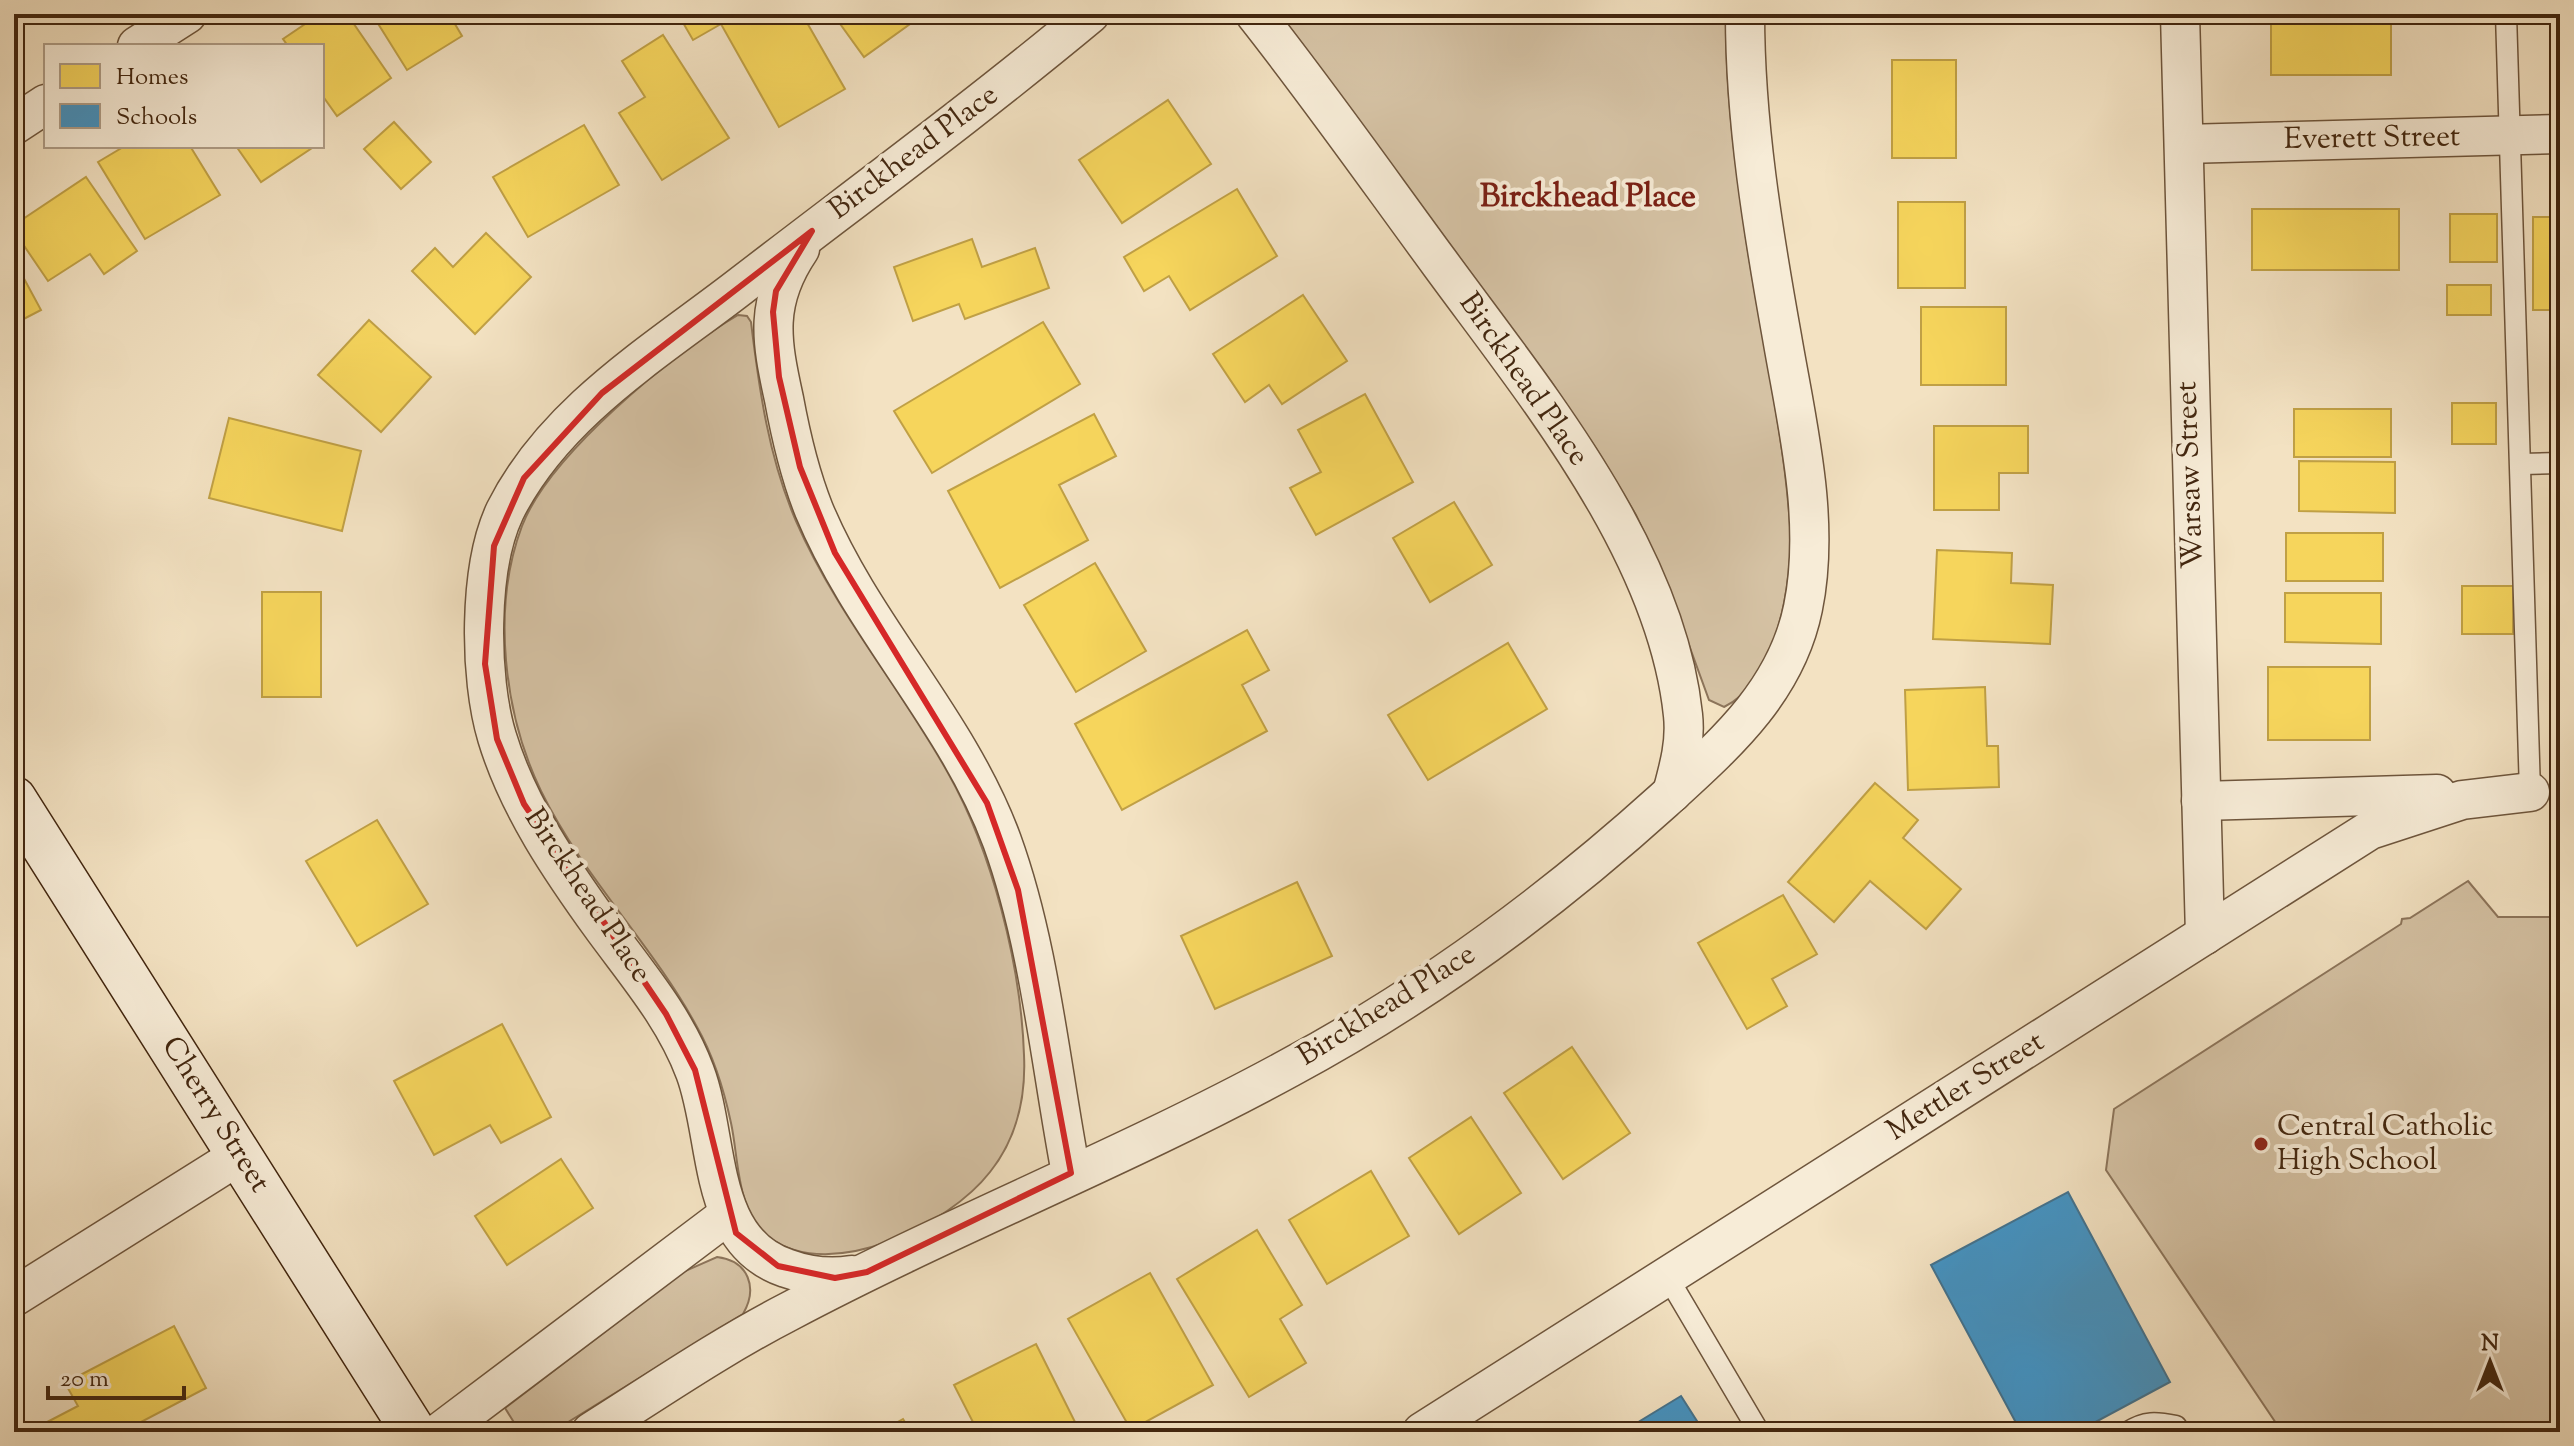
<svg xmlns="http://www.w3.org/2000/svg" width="2574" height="1446" font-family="'Sorts Mill Goudy',serif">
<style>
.green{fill:#d5c2a4;stroke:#8c745a;stroke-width:2}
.homes{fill:#f6d55c;stroke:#c0a045;stroke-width:2}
.schools{fill:#4393c3;stroke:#43728d;stroke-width:2}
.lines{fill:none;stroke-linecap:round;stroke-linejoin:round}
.lane-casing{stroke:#6e553c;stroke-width:23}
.street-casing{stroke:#6e553c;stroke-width:41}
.secondary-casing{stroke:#42260f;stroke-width:47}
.lane{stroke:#f7ecd7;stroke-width:20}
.street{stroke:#f7ecd7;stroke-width:38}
.secondary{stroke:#f7ecd7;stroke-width:44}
.marked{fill:none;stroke:#d62828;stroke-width:6;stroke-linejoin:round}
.poi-dot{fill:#8f2418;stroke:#f7ecd7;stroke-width:3}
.labels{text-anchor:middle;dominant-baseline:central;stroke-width:8;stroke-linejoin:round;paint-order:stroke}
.street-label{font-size:30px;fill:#42260f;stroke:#f7ecd7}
.poi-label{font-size:30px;fill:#42260f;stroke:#f7ecd7;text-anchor:start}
.neighbourhood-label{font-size:32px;font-weight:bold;fill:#7a1f14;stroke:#f7ecd7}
</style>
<rect width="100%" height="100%" fill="#f3e2c2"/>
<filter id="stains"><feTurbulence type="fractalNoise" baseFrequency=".0025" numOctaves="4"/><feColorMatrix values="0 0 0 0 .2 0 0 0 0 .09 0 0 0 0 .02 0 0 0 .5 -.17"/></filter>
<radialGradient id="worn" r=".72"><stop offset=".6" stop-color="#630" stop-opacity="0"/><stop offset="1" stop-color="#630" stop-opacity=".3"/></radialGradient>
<!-- green -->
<g class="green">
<path d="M1280 14H1726C1725 89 1735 164 1746 238 1760 334 1784 430 1790 527 1793 581 1777 681 1724 707L1709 700 1662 571 1636 515 1597 450 1552 383Z"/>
<path d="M738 315 747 316 751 322C759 389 769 459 796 521 835 611 900 687 948 773 992 851 1021 965 1024 1055 1026 1097 1017 1138 990 1172 949 1225 832 1283 770 1238 736 1214 739 1159 731 1123 724 1090 714 1057 697 1027 652 944 583 877 541 791 504 714 491 608 522 526 549 455 672 354 738 315Z"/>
<polygon points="2468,881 2498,917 2560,917 2560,1432 2282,1432 2106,1170 2114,1109 2401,924 2402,919 2410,918"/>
<path d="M717 1257C749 1261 758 1288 743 1314L552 1432H520L505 1408 683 1272Z"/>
</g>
<!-- homes -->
<g class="homes">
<polygon points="14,14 39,14 14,29"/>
<polygon points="320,14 347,14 391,78 337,116 322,95 322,46 288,46 283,39"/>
<polygon points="372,14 449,14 462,36 407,70"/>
<polygon points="678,14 802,14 845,89 779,127 721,24 693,40"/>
<polygon points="833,14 924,14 864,57"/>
<polygon points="1892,14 1955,14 1955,20 1892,22"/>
<rect x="2271" y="22" width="120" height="53"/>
<polygon points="663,35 729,138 662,180 619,113 645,97 622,61"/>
<rect x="1892" y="60" width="64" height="98"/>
<polygon points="1168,100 1211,164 1122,223 1079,160"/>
<polygon points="394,122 431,162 401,189 364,149"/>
<polygon points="584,125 619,185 528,237 493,177"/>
<polygon points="125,146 190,146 220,195 145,239 98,162"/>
<polygon points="236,146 315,146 261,182"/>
<polygon points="86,177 137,251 104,274 90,254 48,281 14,231 14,225"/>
<polygon points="1237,189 1277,256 1190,310 1169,276 1144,291 1124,257"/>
<rect x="1898" y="202" width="67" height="86"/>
<rect x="2252" y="209" width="147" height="61"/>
<rect x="2450" y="214" width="47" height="48"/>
<rect x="2533" y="217" width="27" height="93"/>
<polygon points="486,233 531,277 475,334 412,271 435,248 453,267"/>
<polygon points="972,239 982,267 1035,248 1049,288 965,319 959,304 913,321 894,267"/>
<polygon points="14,260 41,310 14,324"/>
<rect x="2447" y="285" width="44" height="30"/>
<polygon points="1303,295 1347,361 1282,404 1269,385 1245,402 1213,354"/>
<rect x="1921" y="307" width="85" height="78"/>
<polygon points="369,320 431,377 381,432 318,375"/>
<polygon points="1043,322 1080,384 932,473 894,411"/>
<polygon points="1365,394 1413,482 1316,535 1290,488 1321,472 1298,430"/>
<rect x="2452" y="403" width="44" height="41"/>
<rect x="2294" y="409" width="97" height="48"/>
<polygon points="1094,414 1116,456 1059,485 1088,540 1000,588 948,491"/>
<polygon points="229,418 361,451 342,531 209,498"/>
<polygon points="1934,426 2028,426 2028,473 1999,473 1999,510 1934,510"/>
<polygon points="2299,461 2395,462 2395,513 2299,511"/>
<polygon points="1454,502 1492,565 1430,602 1393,538"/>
<rect x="2286" y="533" width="97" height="48"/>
<polygon points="1937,550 2012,553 2011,583 2053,585 2050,644 1933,639"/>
<polygon points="1095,563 1146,651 1076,692 1024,605"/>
<rect x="2462" y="586" width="51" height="48"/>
<rect x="262" y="592" width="59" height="105"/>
<polygon points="2285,593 2381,593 2381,644 2285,642"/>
<polygon points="1247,630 1269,670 1242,685 1267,731 1122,810 1075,724"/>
<polygon points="1508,643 1547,709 1428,780 1388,715"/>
<rect x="2268" y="667" width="102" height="73"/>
<polygon points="1985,687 1987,746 1998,746 1999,787 1908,790 1905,690"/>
<polygon points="1875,783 1918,820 1903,838 1961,889 1926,929 1870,881 1834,922 1788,882"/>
<polygon points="377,820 428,904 357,946 306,861"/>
<polygon points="1297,882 1332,956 1215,1009 1181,936"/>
<polygon points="1783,895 1817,954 1772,979 1787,1006 1747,1029 1698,943"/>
<polygon points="502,1024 551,1117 501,1143 490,1125 434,1155 394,1081"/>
<polygon points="1572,1047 1630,1133 1563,1179 1504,1093"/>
<polygon points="1471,1117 1521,1193 1459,1234 1409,1158"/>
<polygon points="561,1159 593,1208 507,1265 475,1216"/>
<polygon points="1371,1171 1409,1236 1327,1284 1289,1220"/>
<polygon points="1257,1230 1302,1305 1280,1319 1306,1363 1249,1397 1177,1279"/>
<polygon points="1150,1273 1213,1385 1131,1430 1068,1319"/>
<polygon points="174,1326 206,1388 122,1432 28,1432 78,1406 65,1383"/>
<polygon points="1036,1344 1080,1432 978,1432 954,1385"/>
<polygon points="903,1419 911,1432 880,1432"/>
</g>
<!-- schools -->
<g class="schools">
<polygon points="2068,1192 2170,1382 2077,1432 2021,1432 1931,1265"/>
<polygon points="1681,1396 1704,1432 1622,1432"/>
</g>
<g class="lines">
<defs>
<g id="lane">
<polyline points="2506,14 2530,792"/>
<polyline points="2522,464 2560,463"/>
<polyline points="1667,1276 1759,1432"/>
<path d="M2128 1432C2145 1421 2156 1422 2176 1426L2180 1432"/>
</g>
<g id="street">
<path d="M1255 14C1319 95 1378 179 1439 262 1534 392 1666 550 1683 715 1686 742 1679 767 1672 793"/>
<polyline points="2180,14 2205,935"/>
<polyline points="137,46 187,14"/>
<polyline points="14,125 46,104"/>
<polyline points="2184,144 2560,134"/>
<path d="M800 249C764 302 771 340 784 399 791 437 800 475 814 510 863 628 958 721 1002 841 1040 946 1050 1063 1071 1173"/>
<polyline points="2201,801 2437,794"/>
<path d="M852 1275C828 1279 808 1276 786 1268 706 1241 720 1138 695 1072 675 1018 637 974 604 929 562 871 518 807 497 737 479 678 478 568 505 511 555 411 657 351 742 285 859 195 977 108 1090 14"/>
<polyline points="14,1297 240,1155"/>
<polyline points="440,1432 729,1214"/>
<path d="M591 1432C656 1391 720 1347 788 1312 952 1225 1126 1157 1289 1068 1425 995 1550 903 1664 800 1724 745 1786 692 1803 608 1821 520 1797 425 1782 337 1763 231 1745 122 1745 14"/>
<polyline points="1422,1432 2370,830 2462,800 2530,792"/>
</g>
<polyline id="secondary" points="14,799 414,1432"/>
</defs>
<!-- lane casing -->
<use href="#lane" class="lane-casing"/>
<!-- street casing -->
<use href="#street" class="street-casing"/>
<!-- secondary casing -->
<use href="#secondary" class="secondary-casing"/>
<!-- lane -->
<use href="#lane" class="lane"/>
<!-- street -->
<use href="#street" class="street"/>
<!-- secondary -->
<use href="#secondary" class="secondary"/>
</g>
<!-- marked area -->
<path class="marked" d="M812 231 776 291 773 312 779 377 800 467 835 553 987 803 1018 890 1071 1173 867 1272 835 1278 778 1266 736 1233 695 1070 666 1014 524 804 497 739 485 664 494 546 524 478 602 393Z"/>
<!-- markers -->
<circle class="poi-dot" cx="2261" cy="1144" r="8"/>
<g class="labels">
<!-- street labels -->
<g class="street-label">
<text transform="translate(2372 139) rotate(-1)">Everett Street</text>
<text transform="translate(914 153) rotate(-37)">Birckhead Place</text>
<text transform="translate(1523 380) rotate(55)">Birckhead Place</text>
<text transform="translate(2191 475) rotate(-92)">Warsaw Street</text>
<text transform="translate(587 896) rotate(56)">Birckhead Place</text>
<text transform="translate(1387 1006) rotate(-32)">Birckhead Place</text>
<text transform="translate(1966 1087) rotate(-32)">Mettler Street</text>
<text transform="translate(215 1115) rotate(58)">Cherry Street</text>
</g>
<!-- poi labels -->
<g class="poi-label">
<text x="2277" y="1127">Central Catholic<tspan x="2277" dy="34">High School</tspan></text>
</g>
<!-- neighbourhood labels -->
<g class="neighbourhood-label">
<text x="1588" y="198">Birckhead Place</text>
</g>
</g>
<!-- margin -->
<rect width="2574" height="1446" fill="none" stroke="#f3e2c2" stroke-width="48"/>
<rect x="16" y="16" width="2542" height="1414" fill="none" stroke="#42260f" stroke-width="4"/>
<rect x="24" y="24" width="2526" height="1398" fill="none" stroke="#42260f" stroke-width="2"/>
<!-- legend -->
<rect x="44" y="44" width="280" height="104" fill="#f7ecd7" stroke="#af9d87" stroke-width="2"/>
<rect x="60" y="64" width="40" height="24" fill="#f6d55c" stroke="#af9d87" stroke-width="2"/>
<text x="116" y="84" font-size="24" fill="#42260f">Homes</text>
<rect x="60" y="104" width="40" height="24" fill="#4393c3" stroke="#af9d87" stroke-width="2"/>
<text x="116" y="124" font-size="24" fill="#42260f">Schools</text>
<!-- north arrow -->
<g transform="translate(2490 1362)" stroke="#f7ecd7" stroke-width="6" paint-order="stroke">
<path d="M0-6L14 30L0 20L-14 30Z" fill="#42260f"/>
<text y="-12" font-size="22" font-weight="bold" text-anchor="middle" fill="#42260f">N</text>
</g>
<!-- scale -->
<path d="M48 1386v12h136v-12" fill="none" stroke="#42260f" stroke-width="4"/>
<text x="60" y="1386" font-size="24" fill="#42260f" stroke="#f7ecd7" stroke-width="6" paint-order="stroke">20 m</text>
<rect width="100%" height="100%" filter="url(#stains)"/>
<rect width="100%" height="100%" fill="url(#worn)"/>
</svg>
